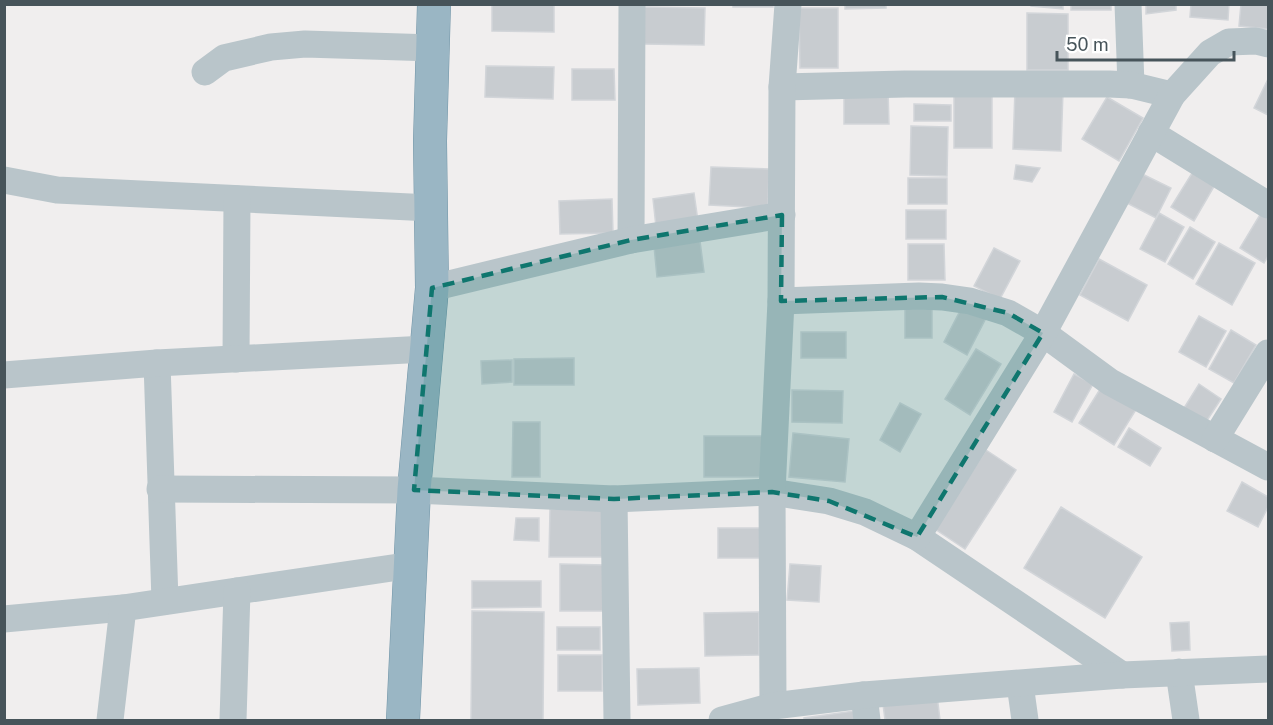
<svg xmlns="http://www.w3.org/2000/svg" width="1273" height="725" font-family="'Public Sans',sans-serif">
<style>
.building{fill:#c8ccd0;stroke:#d2d5d9;stroke-width:1.5}
.lines{fill:none;stroke-linecap:round;stroke-linejoin:round}
.trunk-casing{stroke:#7295a7;stroke-width:34}
.minor{stroke:#b9c5ca;stroke-width:27}
.trunk{stroke:#9ab6c4;stroke-width:33}
.marked{fill:#0f766e;fill-opacity:0.2;stroke:#0f766e;stroke-width:4.5;stroke-dasharray:12 8;stroke-linejoin:round}
</style>
<rect width="100%" height="100%" fill="#f0eeee"/>
<!-- building -->
<g class="building">
<polygon points="492,4 554,4 554,32 492,31"/>
<rect x="733" y="4" width="40" height="3"/>
<polygon points="845,4 886,4 886,8 845,9"/>
<polygon points="1031,4 1063,4 1063,9 1031,6"/>
<rect x="1071" y="4" width="40" height="6"/>
<polygon points="1146,4 1176,4 1176,10 1146,14"/>
<polygon points="1191,4 1229,4 1228,20 1190,17"/>
<polygon points="1241,4 1268,4 1268,29 1239,26"/>
<polygon points="644,7 705,8 704,45 643,44"/>
<polygon points="799,8 838,8 838,68 800,68"/>
<polygon points="1027,13 1068,14 1068,70 1027,70"/>
<polygon points="486,66 554,67 553,99 485,97"/>
<polygon points="572,69 614,69 615,100 572,100"/>
<polygon points="1268,79 1268,115 1254,108"/>
<polygon points="1015,89 1063,91 1061,151 1013,149"/>
<polygon points="844,90 888,90 889,124 844,124"/>
<polygon points="954,92 992,93 992,148 954,148"/>
<polygon points="1107,97 1143,118 1119,161 1082,139"/>
<polygon points="914,104 951,105 951,121 914,121"/>
<polygon points="911,126 948,127 947,176 910,175"/>
<polygon points="1016,165 1040,168 1032,182 1014,179"/>
<polygon points="711,167 769,169 768,208 709,205"/>
<polygon points="1134,170 1171,188 1156,218 1119,199"/>
<polygon points="1194,170 1216,183 1194,221 1171,207"/>
<rect x="908" y="178" width="39" height="26"/>
<polygon points="694,193 698,221 656,227 653,199"/>
<polygon points="612,199 613,233 560,234 559,201"/>
<rect x="906" y="210" width="40" height="29"/>
<polygon points="1159,213 1184,227 1165,262 1140,249"/>
<polygon points="1261,213 1268,217 1268,256 1264,263 1240,248"/>
<polygon points="1190,227 1215,242 1193,279 1168,264"/>
<polygon points="700,241 704,272 657,277 654,246"/>
<polygon points="1219,243 1255,263 1232,305 1196,284"/>
<polygon points="908,244 944,244 945,280 908,280"/>
<polygon points="994,248 1020,261 1000,299 974,286"/>
<polygon points="1099,259 1147,285 1128,321 1080,295"/>
<rect x="905" y="305" width="27" height="33"/>
<polygon points="963,305 986,318 967,355 944,342"/>
<polygon points="1199,316 1226,331 1206,367 1179,352"/>
<polygon points="1231,330 1256,345 1234,383 1209,369"/>
<rect x="801" y="332" width="45" height="26"/>
<polygon points="976,349 1001,364 970,415 945,399"/>
<polygon points="574,358 574,385 514,385 514,359"/>
<polygon points="512,360 512,382 482,384 481,361"/>
<polygon points="1074,374 1093,384 1072,422 1054,412"/>
<polygon points="1199,384 1221,399 1206,422 1184,408"/>
<polygon points="1102,386 1137,408 1114,445 1079,423"/>
<polygon points="792,390 843,391 842,423 792,422"/>
<polygon points="900,403 921,414 900,452 880,440"/>
<polygon points="513,422 540,422 540,477 512,477"/>
<polygon points="1129,428 1161,448 1150,466 1118,447"/>
<polygon points="793,433 849,439 845,482 789,477"/>
<polygon points="704,436 770,436 771,477 704,477"/>
<polygon points="986,450 1016,470 965,549 935,529"/>
<polygon points="1242,482 1268,497 1268,507 1258,527 1227,511"/>
<polygon points="1061,507 1142,557 1105,618 1024,568"/>
<polygon points="550,509 611,510 610,557 549,557"/>
<polygon points="516,518 539,518 539,541 514,540"/>
<rect x="718" y="528" width="46" height="30"/>
<polygon points="560,564 605,565 604,611 560,611"/>
<polygon points="790,564 821,566 819,602 787,600"/>
<polygon points="472,581 541,581 541,607 472,608"/>
<polygon points="472,611 544,612 543,720 471,720"/>
<polygon points="759,612 759,655 705,656 704,613"/>
<polygon points="1189,622 1190,650 1172,651 1170,623"/>
<rect x="557" y="627" width="43" height="23"/>
<rect x="558" y="655" width="44" height="36"/>
<polygon points="699,668 700,703 638,705 637,669"/>
<polygon points="937,695 940,720 885,720 883,704"/>
<polygon points="854,711 855,720 804,720 804,718"/>
</g>
<g class="lines">
<defs>
<polyline id="trunk" points="403,720 414,490 432,288 430,141 434,4"/>
</defs>
<!-- trunk casing -->
<use href="#trunk" class="trunk-casing"/>
<!-- minor -->
<g class="minor">
<polyline points="1128,4 1131,85"/>
<polyline points="205,72 224,58 271,47 305,44 434,48"/>
<polyline points="782,87 905,84 1109,84 1131,85 1172,95"/>
<polyline points="1151,133 1268,205"/>
<polyline points="4,180 57,190 431,208"/>
<polyline points="631,240 632,4"/>
<polyline points="432,288 631,240 782,215"/>
<polyline points="781,301 919,296 942,297 970,301 1008,313 1043,333 1110,382 1268,467"/>
<polyline points="236,359 237,199"/>
<polyline points="157,363 165,601"/>
<polyline points="4,375 157,363 426,349"/>
<polyline points="1215,439 1268,353"/>
<polyline points="160,489 414,490 614,499 772,492 829,501 865,512 917,537 1122,675"/>
<polyline points="614,499 617,720"/>
<polyline points="917,537 1043,333 1172,95 1210,53 1229,42 1256,41 1268,44"/>
<polyline points="4,619 123,608 412,565"/>
<polyline points="1179,672 1186,720"/>
<polyline points="1020,684 1025,720"/>
<polyline points="864,695 867,720"/>
<polyline points="773,706 772,492 781,301 782,87 788,4"/>
<polyline points="110,720 123,608"/>
<polyline points="233,720 237,591"/>
<polyline points="722,720 773,706 864,695 1122,675 1268,669"/>
</g>
<!-- trunk -->
<use href="#trunk" class="trunk"/>
</g>
<!-- marked area -->
<path class="marked" d="M782 215 781 301 942 297 1008 313 1043 333 917 537 829 501 772 492 614 499 414 490 432 288 631 240Z"/>
<!-- border -->
<rect width="1273" height="725" fill="none" stroke="#47545a" stroke-width="12"/>
<!-- scale -->
<path d="M1057 51v9h177v-9" fill="none" stroke="#47545a" stroke-width="3"/>
<text x="1066" y="51" font-size="18" fill="#47545a" stroke="#ffffff" stroke-width="4.5" paint-order="stroke">50 m</text>
</svg>
